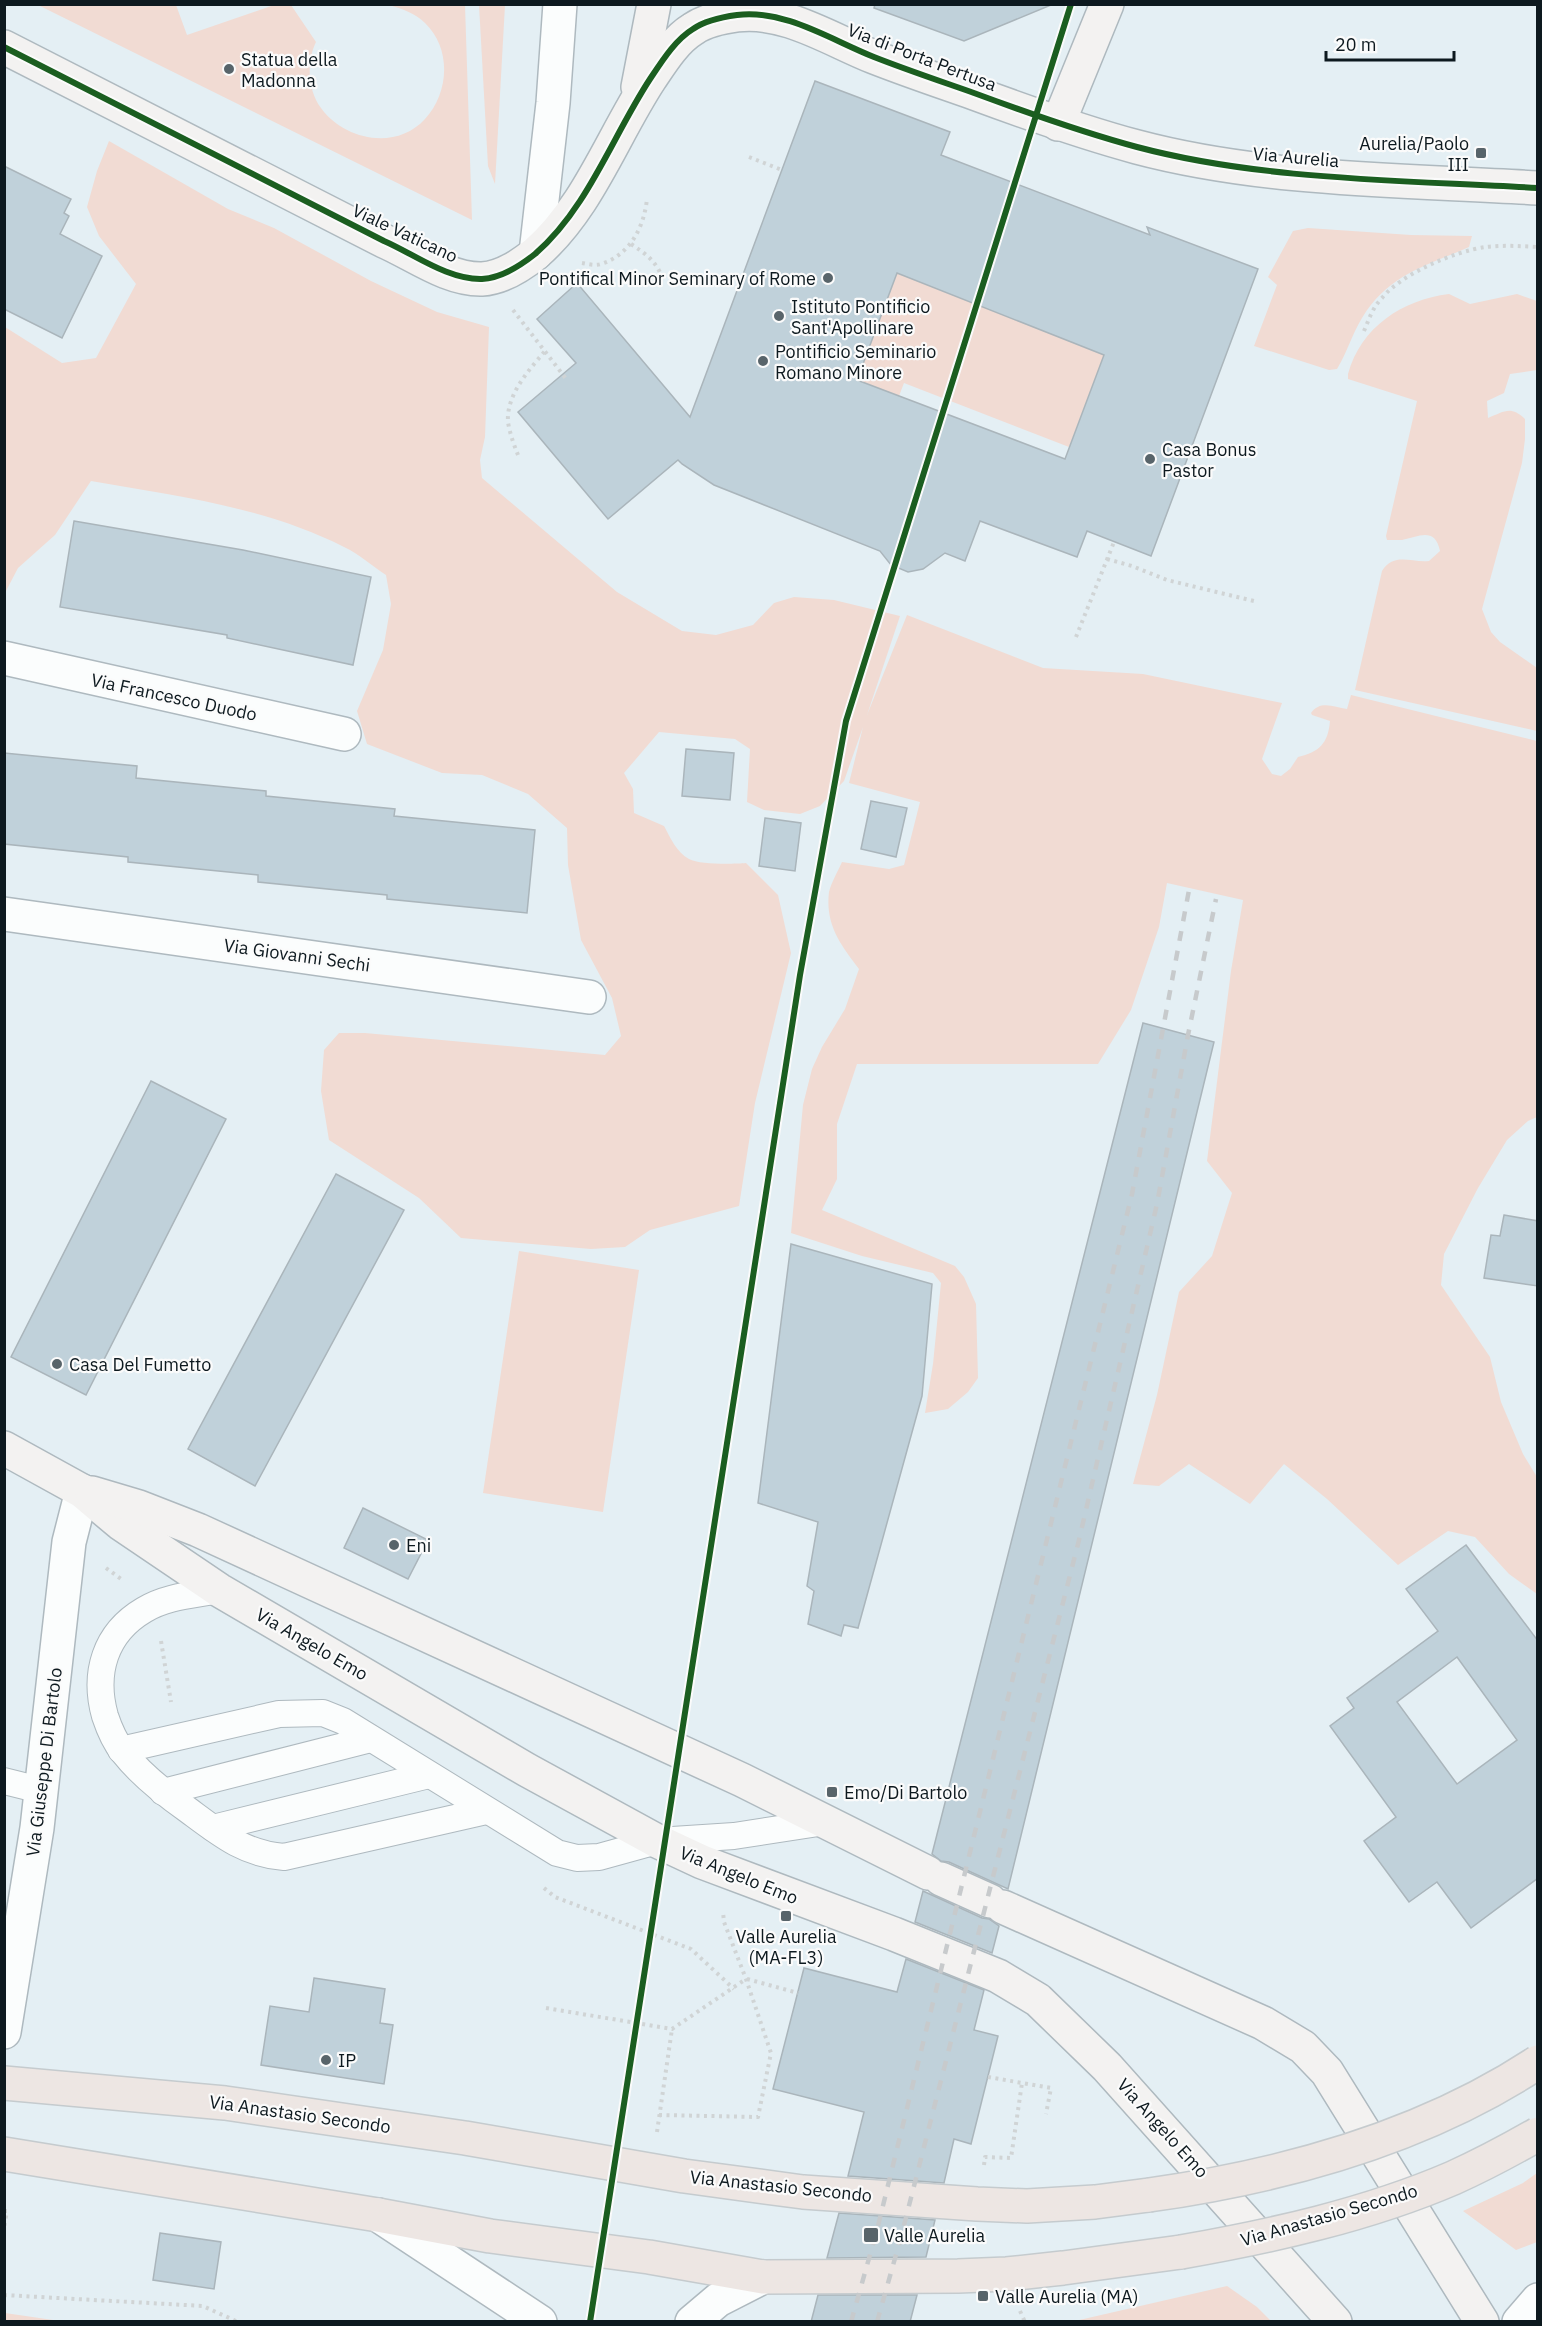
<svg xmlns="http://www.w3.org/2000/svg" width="1542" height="2326" font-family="'IBM Plex Sans',sans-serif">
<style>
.green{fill:#f1dbd3}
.building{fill:#c0d1da;stroke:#aab5bb;stroke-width:1.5;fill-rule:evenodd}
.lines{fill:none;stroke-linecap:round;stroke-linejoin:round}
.lane-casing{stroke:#aeb9bf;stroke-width:28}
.street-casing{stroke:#aeb9bf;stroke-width:36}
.secondary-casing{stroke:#aeb9bf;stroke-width:36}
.primary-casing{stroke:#c5cbce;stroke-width:36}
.path{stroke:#d0d4d5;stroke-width:4;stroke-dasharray:3 4.5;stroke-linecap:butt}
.lane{stroke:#fbfdfd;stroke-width:26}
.street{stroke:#fbfdfd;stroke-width:33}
.secondary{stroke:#f3f2f1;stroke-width:33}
.primary{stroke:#ede6e3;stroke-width:33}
.rail{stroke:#c7cacc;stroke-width:4.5;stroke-dasharray:10 10;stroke-linecap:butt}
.primary-bridge-casing{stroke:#c5cbce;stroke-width:36;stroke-linecap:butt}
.primary-bridge{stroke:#ede6e3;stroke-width:33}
.cycleway-casing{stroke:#fbfbfb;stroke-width:10}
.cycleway{stroke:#1b5e20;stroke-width:6}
.poi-dot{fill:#58646a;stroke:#fbfbfb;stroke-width:2}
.labels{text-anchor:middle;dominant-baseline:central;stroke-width:4.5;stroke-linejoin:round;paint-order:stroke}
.street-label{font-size:18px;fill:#0d191f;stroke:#fbfbfb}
.poi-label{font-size:18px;fill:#0d191f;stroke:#fbfbfb;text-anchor:start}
</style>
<rect width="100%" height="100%" fill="#e4eff4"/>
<!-- green -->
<g class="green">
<path d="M38 5H176L187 35 274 5H291L316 42C306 62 308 91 321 108 344 140 396 151 425 119 449 93 452 49 425 23 415 13 402 9 389 5H465L472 220Z"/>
<polygon points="479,5 505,5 495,184 488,166"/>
<path d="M109 141 228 209 274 228 371 281 437 312 489 327 485 437 480 460 482 478 617 592 682 631 716 635 753 625 774 603 794 597 834 600 900 616 867 715 907 615 1043 668 1143 674 1282 703 1262 759 1272 774 1281 776 1290 769 1298 757C1319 752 1328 744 1330 721L1312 715 1311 713C1320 700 1334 707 1347 709L1351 695 1537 741V1117L1528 1121 1507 1140 1478 1188 1444 1254 1441 1285 1490 1357 1501 1402 1523 1454 1537 1477V1594L1509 1574 1475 1537 1448 1531 1398 1565 1327 1499 1284 1464 1250 1504 1189 1464 1159 1486 1133 1484 1157 1395 1179 1292 1212 1256 1232 1193 1207 1161 1231 971 1243 900 1167 883 1159 927 1131 1010 1098 1064H857L837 1124V1179L822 1210 955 1266 964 1277 976 1304 978 1378 968 1392 948 1409 925 1413 933 1364 941 1283 933 1273 862 1256 791 1233 803 1105 812 1069 822 1047 845 1009 859 969C841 945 825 925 829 892 831 883 838 871 842 862L889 869 904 865 920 802 849 783 863 727 844 781 820 806 800 814 764 810 747 802 750 749 735 739 659 732 624 773 633 789 634 813 664 826C670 837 677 853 689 859 700 865 734 864 746 863L778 895 791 953 755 1103 739 1206 650 1230 625 1247 591 1249 461 1238 419 1198 329 1140 321 1091 324 1050 339 1033H365L605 1055 621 1036 612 998 581 940 568 865 567 828 528 794 482 775 442 773 367 744 357 711 383 650 391 604 386 575C372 566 359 554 344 547 265 507 177 496 91 481L55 535 18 568 6 591 5 589V327L62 363 96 358 136 284 99 236 87 207 97 171Z"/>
<path d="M1308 228 1411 235 1472 236 1469 247C1424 267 1389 274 1362 318 1352 334 1347 353 1337 369L1329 370 1254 346 1277 285 1268 277 1293 231Z"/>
<polygon points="913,231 1121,310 1069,447 904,383 899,396 857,380"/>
<path d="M1449 294 1470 304 1517 294 1537 301V370L1510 374 1504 393 1487 401 1488 418C1504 412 1510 405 1525 419V439L1522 463 1482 609 1491 632 1500 642 1537 668V731L1355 690 1382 571C1394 552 1411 563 1429 561L1440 551C1435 526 1418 537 1402 540 1397 540 1392 540 1387 540L1386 536 1417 401 1348 379V374C1361 327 1402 300 1449 294Z"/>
<polygon points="519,1251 639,1270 603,1512 483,1493"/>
<polygon points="1537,2173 1537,2242 1516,2250 1463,2211 1523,2183"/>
<polygon points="1227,2286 1257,2307 1271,2321 1075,2321"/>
<polygon points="5,2313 60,2321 5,2321"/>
</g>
<!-- building -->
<g class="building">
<polygon points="875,4 1051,4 1051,5 964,41 874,8"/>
<path d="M815 81 950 132 941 155 1150 235 1147 227 1258 269 1151 556 1087 531 1077 557 980 521 965 561 945 553 923 569 908 572 891 565 880 551 714 485 682 464 678 460 608 519 518 412 576 363 537 319 577 283 690 417ZM897 273 1104 355 1065 459 857 380Z"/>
<polygon points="4,166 71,199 64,213 69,216 60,234 102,256 62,338 4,309"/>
<polygon points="74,521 243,550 371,577 353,665 227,638 227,635 60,607"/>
<polygon points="686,749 734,753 730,800 682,796"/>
<polygon points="4,753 137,766 136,778 266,791 266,796 395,809 394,816 535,830 527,913 387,899 387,895 258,882 258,875 128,862 128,857 4,844"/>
<polygon points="871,801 907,808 896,857 861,849"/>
<polygon points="765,818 801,823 795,871 759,866"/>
<polygon points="1143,1023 1214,1042 1008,1889 949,1862 941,1861 932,1854"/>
<polygon points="151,1081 226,1119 86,1395 11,1357"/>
<polygon points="336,1174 404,1210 255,1486 188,1449"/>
<polygon points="1504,1215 1538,1221 1538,1286 1484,1278 1491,1235 1500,1236"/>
<polygon points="791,1244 932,1284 922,1396 858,1628 844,1625 841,1636 808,1624 814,1591 807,1586 818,1522 758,1503"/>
<polygon points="363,1508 428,1540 408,1579 344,1548"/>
<path d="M1466 1545 1538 1641V1878L1471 1928 1437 1882 1409 1902 1364 1841 1396 1817 1330 1726 1354 1708 1347 1698 1438 1631 1406 1589ZM1457 1657 1517 1740 1457 1784 1397 1702Z"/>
<polygon points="923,1891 982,1918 989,1919 999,1926 992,1953 915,1922"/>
<polygon points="906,1959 984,1990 974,2030 998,2036 971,2144 954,2139 944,2183 848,2176 864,2112 773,2089 804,1968 897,1992"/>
<polygon points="314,1978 385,1989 380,2023 393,2025 384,2084 261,2065 270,2006 309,2012"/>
<polygon points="839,2213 935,2220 926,2257 827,2258"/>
<polygon points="160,2233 221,2242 214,2289 153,2280"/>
<polygon points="818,2295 917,2295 910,2322 811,2322"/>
</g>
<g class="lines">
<defs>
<g id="lane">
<path d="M219 1590C194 1595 167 1596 144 1610 105 1633 93 1673 105 1716 109 1728 115 1742 123 1752 141 1775 164 1793 188 1810 219 1833 244 1854 284 1857L486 1811"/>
<polyline points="121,1750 279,1714 323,1713 343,1721 557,1853 577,1858 599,1857 657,1841 734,1836 825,1822"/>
<polyline points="4,1781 40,1790"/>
<polyline points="163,1792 371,1739"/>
<polyline points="213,1828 429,1775"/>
</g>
<g id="street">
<polyline points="536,253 553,103 560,4"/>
<polyline points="4,658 344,734"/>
<polyline points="4,914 589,997"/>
<polyline points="4,2032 37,1828 69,1542 82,1491"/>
<polyline points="378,2215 540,2322"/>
<polyline points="692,2322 718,2300 763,2277"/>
<polyline points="1519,2322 1538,2300"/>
</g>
<g id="secondary">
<path d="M4 47 384 241C414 254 448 280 482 279 501 278 520 266 535 254 588 208 612 137 650 79 662 61 675 40 693 29 706 20 722 17 737 15 785 9 831 40 874 57 907 70 940 81 974 93 1028 113 1081 132 1137 147 1265 181 1406 180 1538 188"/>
<polyline points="638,87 654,4"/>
<polyline points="1058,124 1107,4"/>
<polyline points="4,1448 82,1491 120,1523 219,1590 527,1770 657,1841 702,1862 894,1934 998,1976 1038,2000 1107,2067 1335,2322"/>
<polyline points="92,1493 139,1507 198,1530 742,1780 928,1873"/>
<polyline points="941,1879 990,1901"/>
<polyline points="1003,1907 1263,2023 1303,2047 1327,2072 1482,2322"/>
</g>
<g id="primary">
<polyline points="4,2083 225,2103 465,2138 684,2176 803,2192 977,2204 1027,2206 1095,2202 1149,2195"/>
<polyline points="4,2154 378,2215 490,2236 649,2257 763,2277 958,2276 1007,2274 1063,2268 1181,2252"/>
</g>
</defs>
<!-- lane casing -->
<use href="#lane" class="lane-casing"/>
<!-- street casing -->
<use href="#street" class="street-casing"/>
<!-- secondary casing -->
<use href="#secondary" class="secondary-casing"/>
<!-- primary casing -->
<use href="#primary" class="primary-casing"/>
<!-- path -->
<g class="path">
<polyline points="749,157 782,170"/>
<path d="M631 244C646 254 658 262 663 281"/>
<path d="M582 263C588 264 595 266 601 264 630 255 644 227 647 199"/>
<polyline points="513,310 567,380"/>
<path d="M1364 331C1369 319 1373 307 1382 298 1401 274 1455 251 1486 247 1503 245 1520 246 1538 247"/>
<path d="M518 455C514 445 510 434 508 422 506 395 529 370 545 351"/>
<polyline points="1107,559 1132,566 1167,580 1258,602"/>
<polyline points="1076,637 1114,542"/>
<polyline points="106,1568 124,1581"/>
<polyline points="161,1641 171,1702"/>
<polyline points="544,1888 555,1897 691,1949 734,1989"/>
<polyline points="747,1979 798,1993"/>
<polyline points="546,2008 672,2029 746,1979"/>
<polyline points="988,2077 1051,2088 1046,2114"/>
<polyline points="659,2115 758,2117 771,2053 746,1979 724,1922 723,1912"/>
<polyline points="657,2132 672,2029"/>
<polyline points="984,2165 985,2157 1011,2158 1022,2083"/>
<polyline points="4,2211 7,2211 4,2228"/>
<polyline points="4,2295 203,2306 238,2322"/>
<polyline points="1020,2311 1025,2322"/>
</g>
<!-- lane -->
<use href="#lane" class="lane"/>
<!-- street -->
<use href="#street" class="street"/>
<!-- secondary -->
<use href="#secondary" class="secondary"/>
<!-- primary -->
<use href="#primary" class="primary"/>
<!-- rail -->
<g class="rail">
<polyline points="851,2322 877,2230 1132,1194 1189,890"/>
<polyline points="877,2322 901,2237 1079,1540 1157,1204 1188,1035 1216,899"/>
</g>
<defs>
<g id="primary-bridge">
<path d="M1149 2195C1284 2176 1423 2138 1538 2062"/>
<path d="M1181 2252C1272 2236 1367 2215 1453 2178 1482 2165 1510 2150 1538 2134"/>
</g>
</defs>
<!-- primary-bridge casing -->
<use href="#primary-bridge" class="primary-bridge-casing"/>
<!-- primary-bridge -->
<use href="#primary-bridge" class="primary-bridge"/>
<defs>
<g id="cycleway">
<path d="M4 47 384 241C414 254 448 280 482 279 501 278 520 266 535 254 588 208 612 137 650 79 662 61 675 40 693 29 706 20 722 17 737 15 785 9 831 40 874 57 907 70 940 81 974 93 1028 113 1081 132 1137 147 1265 181 1406 180 1538 188"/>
<polyline points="590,2322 800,975 846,721 1071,4"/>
</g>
</defs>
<!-- cycleway casing -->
<use href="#cycleway" class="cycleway-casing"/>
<!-- cycleway -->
<use href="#cycleway" class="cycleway"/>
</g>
<!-- markers -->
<g class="poi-dot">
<circle cx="229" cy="69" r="6"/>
<rect x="1475" y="147" width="12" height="12" rx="3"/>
<circle cx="828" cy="278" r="6"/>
<circle cx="779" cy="316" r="6"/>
<circle cx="763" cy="361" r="6"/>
<circle cx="1150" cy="459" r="6"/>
<circle cx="57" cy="1364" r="6"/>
<circle cx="394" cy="1545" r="6"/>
<rect x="826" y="1786" width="12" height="12" rx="3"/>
<rect x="780" y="1910" width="12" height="12" rx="3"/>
<circle cx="326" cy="2060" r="6"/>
<rect x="863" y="2227" width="16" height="16" rx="3"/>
<rect x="977" y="2290" width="12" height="12" rx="3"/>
</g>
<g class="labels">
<!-- street labels -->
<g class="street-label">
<text transform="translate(922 57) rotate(21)">Via di Porta Pertusa</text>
<text transform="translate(1296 157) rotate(5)">Via Aurelia</text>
<text transform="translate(405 233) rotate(25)">Viale Vaticano</text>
<text transform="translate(174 697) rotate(12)">Via Francesco Duodo</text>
<text transform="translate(297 955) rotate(8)">Via Giovanni Sechi</text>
<text transform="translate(312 1644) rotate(30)">Via Angelo Emo</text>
<text transform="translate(44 1762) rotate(-83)">Via Giuseppe Di Bartolo</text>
<text transform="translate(739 1875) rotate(22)">Via Angelo Emo</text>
<text transform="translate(300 2114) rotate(8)">Via Anastasio Secondo</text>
<text transform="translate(1163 2128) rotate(48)">Via Angelo Emo</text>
<text transform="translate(781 2186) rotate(6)">Via Anastasio Secondo</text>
<text transform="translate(1329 2215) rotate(-16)">Via Anastasio Secondo</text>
</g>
<!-- poi labels -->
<g class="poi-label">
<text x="241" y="59">Statua della<tspan x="241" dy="21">Madonna</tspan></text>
<text x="1469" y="143" text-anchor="end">Aurelia/Paolo<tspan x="1469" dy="21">III</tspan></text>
<text x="816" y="278" text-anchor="end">Pontifical Minor Seminary of Rome</text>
<text x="791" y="306">Istituto Pontificio<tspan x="791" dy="21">Sant'Apollinare</tspan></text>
<text x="775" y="351">Pontificio Seminario<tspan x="775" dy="21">Romano Minore</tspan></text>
<text x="1162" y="449">Casa Bonus<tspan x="1162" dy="21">Pastor</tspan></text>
<text x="69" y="1364">Casa Del Fumetto</text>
<text x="406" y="1545">Eni</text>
<text x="844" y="1792">Emo/Di Bartolo</text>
<text x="786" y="1936" text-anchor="middle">Valle Aurelia<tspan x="786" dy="21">(MA-FL3)</tspan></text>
<text x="338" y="2060">IP</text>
<text x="884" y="2235">Valle Aurelia</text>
<text x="995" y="2296">Valle Aurelia (MA)</text>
</g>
</g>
<!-- border -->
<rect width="1542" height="2326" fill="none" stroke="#0d191f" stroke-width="12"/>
<!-- scale -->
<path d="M1326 51v9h128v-9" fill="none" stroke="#0d191f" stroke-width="3"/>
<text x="1335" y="51" font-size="18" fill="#0d191f" stroke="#fbfbfb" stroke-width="4.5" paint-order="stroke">20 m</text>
</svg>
